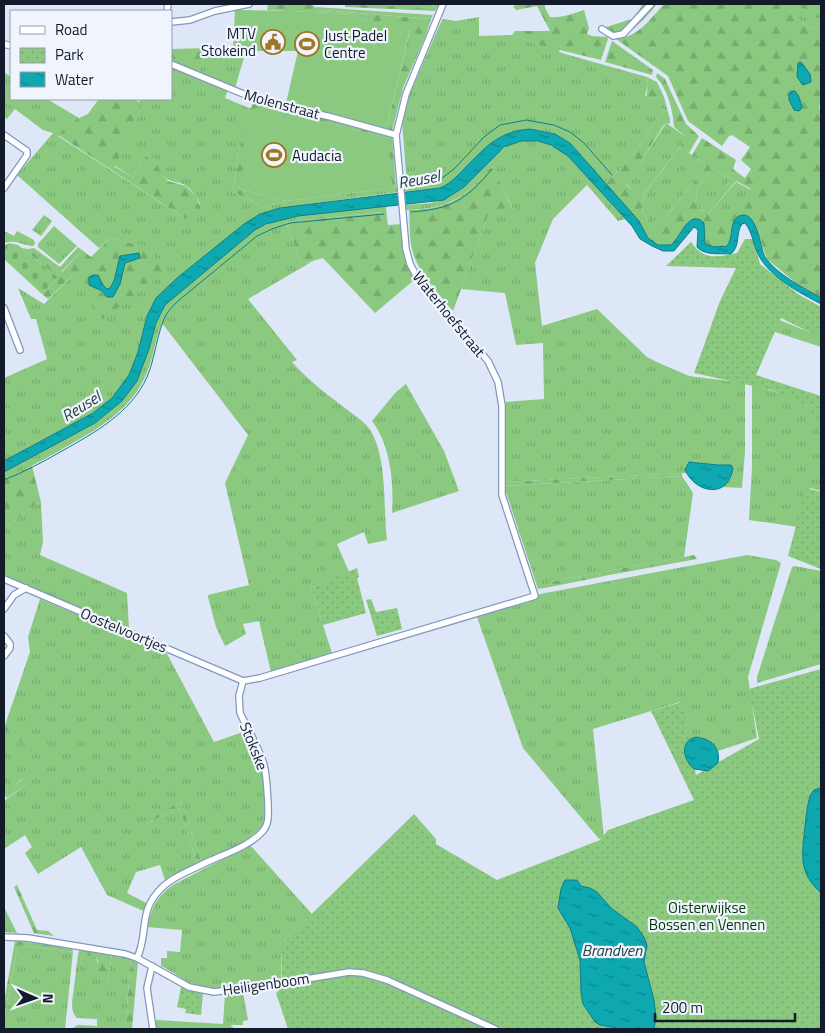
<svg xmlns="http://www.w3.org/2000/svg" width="825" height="1033" font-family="'Titillium Web',sans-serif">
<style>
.grass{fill:url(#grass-tufts)}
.forest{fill:url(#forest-firs);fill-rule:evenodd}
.cemetery{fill:url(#cemetery-stones)}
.park{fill:url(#park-dots)}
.garden{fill:#8ac97f}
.water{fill:url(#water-ripples);stroke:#0f7e88}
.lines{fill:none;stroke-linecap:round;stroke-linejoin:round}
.stream{stroke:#0f7e88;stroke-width:1}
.minor-casing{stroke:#8198bf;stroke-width:8}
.minor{stroke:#fff;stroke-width:5.5}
.labels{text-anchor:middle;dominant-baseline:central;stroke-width:4.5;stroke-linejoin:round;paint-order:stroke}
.poi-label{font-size:15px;fill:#131b2a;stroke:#eff4fd;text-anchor:start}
.street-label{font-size:15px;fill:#131b2a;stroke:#eff4fd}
.park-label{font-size:15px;fill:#043900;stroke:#eff4fd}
.water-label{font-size:16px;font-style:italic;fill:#254042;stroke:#eff4fd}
</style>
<defs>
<pattern id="grass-tufts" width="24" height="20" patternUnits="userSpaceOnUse" patternTransform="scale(1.25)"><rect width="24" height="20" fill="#8ac97f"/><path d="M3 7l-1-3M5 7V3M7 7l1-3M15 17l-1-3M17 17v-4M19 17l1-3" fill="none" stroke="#76ac6e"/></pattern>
<pattern id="forest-firs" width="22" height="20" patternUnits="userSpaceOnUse" patternTransform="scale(1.25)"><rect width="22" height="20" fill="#8ac97f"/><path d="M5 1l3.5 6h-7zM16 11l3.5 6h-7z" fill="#76ac6e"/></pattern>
<pattern id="cemetery-stones" width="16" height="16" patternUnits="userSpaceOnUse" patternTransform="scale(1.25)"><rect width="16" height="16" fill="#8ac97f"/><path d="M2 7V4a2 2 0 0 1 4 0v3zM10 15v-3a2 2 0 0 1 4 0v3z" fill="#76ac6e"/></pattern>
<pattern id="park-dots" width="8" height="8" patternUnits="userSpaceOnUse" patternTransform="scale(1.25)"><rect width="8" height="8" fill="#8ac97f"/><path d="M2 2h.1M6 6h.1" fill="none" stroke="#76ac6e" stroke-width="1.8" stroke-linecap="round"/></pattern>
<pattern id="water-ripples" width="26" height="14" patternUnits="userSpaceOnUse" patternTransform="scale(1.25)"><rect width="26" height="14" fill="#0da8b0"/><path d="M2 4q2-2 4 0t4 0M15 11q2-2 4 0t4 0" fill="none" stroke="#0c888f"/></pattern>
</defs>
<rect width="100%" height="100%" fill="#dde7f8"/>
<!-- grass -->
<g class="grass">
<path d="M789 4H798C806 14 812 13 821 19V27L816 29C804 24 791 18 789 4Z"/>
<polygon points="316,7 433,15 431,19 323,10 323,12 316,9"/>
<path d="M479 17V36L512 35 565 54 647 77 648 85 645 95 649 99 664 97 666 105C648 133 632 161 605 183L570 143C557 134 542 129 526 130 485 133 476 167 446 185 434 193 417 191 404 192L403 186 407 185 402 121 407 101 440 24 443 19 456 21Z"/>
<polygon points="208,48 246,51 235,88 199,72"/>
<path d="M171 69H179L228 90 225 98 249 108 238 155 233 192 264 207 286 201 399 187V192L309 204 270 211 244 224 177 278 156 298 147 316 138 352 129 375 112 398 93 413 4 461V378L47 359 36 319H31L18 288 44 304 73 275 147 247 110 238 99 248 17 175 53 133 43 130 15 109 7 119 4 117V72L11 77V99H47L79 118 58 136 186 219 200 204C197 198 192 189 185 185 177 181 170 183 163 176 156 169 156 158 148 152L133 177 115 166 145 99H171Z"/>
<polygon points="666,123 686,137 686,139 641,198 626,184"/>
<path d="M527 140C544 141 555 146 568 156L625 219 618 221 587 185 553 219 535 263 542 326 597 309 647 357 659 363 689 376 745 383V452L742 488 723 487 730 480 733 471 729 465H718L692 462 685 470 686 473 504 482 506 402 544 399 543 343 516 345 505 293 461 289 489 213 513 209 492 167C462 198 451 209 405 210V205C418 204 435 204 447 198 479 183 490 144 527 140Z"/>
<path d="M689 153 706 165V167L664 219 657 222 649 221C645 216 641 210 642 203 645 194 680 158 689 153Z"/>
<path d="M712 169 727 176 731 180 706 210 701 211 695 203 697 197 696 190C701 183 704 174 712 169Z"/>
<polygon points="736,182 751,190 723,223 721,223 708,214"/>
<path d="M386 206 387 218 383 212 286 222 301 264 313 261 248 299 297 360 292 362C307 379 324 392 341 405 350 412 361 419 368 427 388 453 383 508 387 540L368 544 364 532 337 544 349 572 311 588 332 653 271 672 259 621 243 624 246 634 225 646 216 627 208 597V595L249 585 225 483 248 435 162 323C154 342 153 363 143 381 126 415 90 433 59 451 41 461 23 471 4 478V472L95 423 122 401 144 362 156 323 165 305 255 230C286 211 348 210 386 206Z"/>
<polygon points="44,215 52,221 41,236 32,230"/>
<polygon points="54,226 77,246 59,264 38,247 38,244"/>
<path d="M4 231 14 236 17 231 34 240 35 244 33 246C21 245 17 239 4 243Z"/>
<polygon points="78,247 82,250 61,272 28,249 34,248 60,267"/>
<polygon points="775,318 821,337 821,347 772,331"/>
<path d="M406 384 444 451 459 491 392 513C394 484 391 446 372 421L396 392Z"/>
<polygon points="752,384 811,404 821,430 821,491 810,488 798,527 749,520 752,467"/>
<polygon points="682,476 693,493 684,557 607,571 605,572 604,576 600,577 599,573 549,582 550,587 538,589 504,486"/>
<polygon points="41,502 43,542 40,555 127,593 129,629 4,576 4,529 35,505"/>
<polygon points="747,555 776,560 781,563 748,677 757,738 718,751 713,744 686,742 680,702 593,729 604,838 599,839 523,748 477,617 529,602 540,594"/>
<polygon points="795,566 821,571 821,664 757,683 757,677 792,567"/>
<path d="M40 599 166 652 214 742 246 731C251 740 256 749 259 759 263 771 269 818 261 827 246 845 221 853 201 861L181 802 146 824 179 808 197 863 165 880 160 865 136 872 127 893 148 904 146 912 107 895 81 847 38 874 25 853 32 847 25 835 4 849V801L28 783 22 779 13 787H8L4 783V729L13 734 22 744 25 741 7 719 30 652 28 637Z"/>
<path d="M250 845 312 914 281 944V979C254 984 219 995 192 984 181 979 172 971 161 966V958H167V951L180 952 182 930 147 927C152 908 156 897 173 885Z"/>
<polygon points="4,907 17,933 4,932"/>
<polygon points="18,945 73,952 65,1029 4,1029 4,1017"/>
<path d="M112 953 131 959 125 1029H71L78 1025 97 1026V1019L77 1018C69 1010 73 998 74 987H77L81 959 85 955 96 957 98 964 108 980Z"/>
<polygon points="243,992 248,1020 243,1021 243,1025 230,1025 234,1028 241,1029 155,1029 156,1020 223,1024 225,994"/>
</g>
<!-- forest -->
<g class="forest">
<polygon points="311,4 317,9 322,12 322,10 431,19 425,37 403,88 392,131 386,130 410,30 358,19 355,14 267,10 268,5"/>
<polygon points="345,4 380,4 380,5 432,8 434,4 439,4 435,11 345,7"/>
<path d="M521 4H545V8L550 17C562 18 572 14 584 10L589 28 587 34 592 36 607 37 608 39 601 60 560 50 558 52 512 35 515 31H550L537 6 516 10 513 6Z"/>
<path d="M640 4H657C646 17 627 43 607 30L606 27 632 19 642 6Z"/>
<path d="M664 4H789C791 18 804 24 816 29L821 27V98L819 109H821V298L797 284 767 259 758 234 746 216C736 231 728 257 705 244V229L701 220 671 245H658L648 238 642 226 605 183C632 161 648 133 666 105L670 119V124L666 123 663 126 626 185 642 197 686 139V137L674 127C673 111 668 89 656 77L657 73 665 79 686 124 699 136 689 153 675 165 643 200 642 209 647 219 656 222 664 219 706 167V165L692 155 702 138 736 160 733 169 745 178 751 169 741 160 750 147 732 135 729 136 722 146 688 121 668 76 616 39C639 37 650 19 664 4ZM712 169 727 176 731 180 705 210 701 211 695 203 697 197 696 190C701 183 704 174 712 169ZM736 181 751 189 721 223 708 214Z"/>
<polygon points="798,4 821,4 821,19 806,13"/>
<polygon points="612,41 653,70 652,75 605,62"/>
<polygon points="208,48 199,72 171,60 171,49"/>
<polygon points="647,77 657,82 664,97 649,99 646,98 648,85"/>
<polygon points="96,99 134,99 139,102 141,99 145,99 115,167 133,177 148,152 150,152 163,176 168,181 186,186 196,196 201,210 186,219 58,135 77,119 88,114 98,100"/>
<polygon points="254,101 323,117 392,136 396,187 392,188 387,138 261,107 239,189 286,201 264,207 233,192 238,155 248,110 249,108 251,108"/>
<path d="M492 166 513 210 489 213 453 311C439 294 420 275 413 253 409 240 410 224 409 210 452 209 464 197 492 166Z"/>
<polygon points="384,212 387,218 388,225 402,224 403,241 422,287 476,353 414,280 375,313 323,258 301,264 286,222"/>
<path d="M110 238 147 247 166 272 103 319 73 275 48 299 43 295 58 277 22 248 28 249 62 272 82 250 91 257ZM120 256 133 261 125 263 122 278 116 294 107 297 99 290 98 275 103 285 107 289 110 288 114 281Z"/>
<polygon points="32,466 41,502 35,505 4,529 4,478"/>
<polygon points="682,473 682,476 504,486 504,482"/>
<polygon points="694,555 697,559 604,576 604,572 607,571"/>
<polygon points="598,573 599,573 600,577 550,587 549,582"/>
<polygon points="7,719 20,733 27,745 22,744 13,734 4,729"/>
<polygon points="24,778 28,783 7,798 4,794 4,783 8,787 13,787"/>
<polygon points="181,802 201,861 197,863 179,808 146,824 145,821"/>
<polygon points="17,885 37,930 48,931 54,936 34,933 14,887"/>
<polygon points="15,941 72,947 73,952 18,945 4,1017 4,1002"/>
<polygon points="80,949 112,953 108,980 101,978 98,976 98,961 96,957 85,955 81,959 78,987 74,987 78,954"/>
<polygon points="131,959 138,962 132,1029 125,1029"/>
</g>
<!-- cemetery -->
<polygon class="cemetery" points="9,243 18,245 58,277 43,295 4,259 4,246"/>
<!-- park -->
<g class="park">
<path d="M745 239H753L760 264 798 294 821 307V338L781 318 756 375 821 396V435L809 406 771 390 694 373 720 301 736 268 666 266 691 242C705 261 715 257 737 253Z"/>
<polygon points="806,488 821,492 821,569 788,556"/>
<polygon points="357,568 359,577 357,578 366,613 323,625 311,588"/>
<polygon points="371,599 376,612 397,608 402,629 377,636 366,600"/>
<polygon points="821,669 821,1029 288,1029 276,993 282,987 281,944 414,814 436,839 436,844 497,880 600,840 608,830 694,800 651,711 682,702 696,775 759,739 753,709 745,690"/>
<polygon points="181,987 203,993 201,1015 185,1013 186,1009 177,1007"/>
</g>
<!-- garden -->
<g class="garden">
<polygon points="380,4 434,4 432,8 380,6"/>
<polygon points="235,8 237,10 291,11 355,14 358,19 410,29 386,130 286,103 298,51 233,51"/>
<polygon points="261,107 388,138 392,188 286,201 239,189 254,109"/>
</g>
<!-- water -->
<g class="water">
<polygon points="801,62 810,74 811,82 803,85 797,77 798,63"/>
<path d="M792 91H795C799 95 801 102 802 108L799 111 794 110 789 100V94Z"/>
<path d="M530 129 555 134 570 143 639 221 648 238 658 245H671C681 237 689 208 704 223L705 244 714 247 726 246C735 238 728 222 739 216 757 208 760 248 765 257 776 274 804 288 821 298V304C800 293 771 278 759 256 753 245 753 233 745 223L742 224C735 234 741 245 731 254 719 253 705 256 697 247L698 230 694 227 674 251H663L652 246 640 239 632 226 568 156 551 145 538 141H521L504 147 464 187 444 200 298 216 266 224 255 230 165 305 156 323 149 349 137 381 122 401 95 423 4 472V461L93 413 112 398 129 375 138 352 147 316 156 298 177 278 244 224 260 214 280 208 440 188C450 184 457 176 464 169 486 147 497 132 530 129Z"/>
<polygon points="139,253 140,258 125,263 120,284 113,297 107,297 102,291 89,285 89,277 93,275 98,275 103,285 107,289 110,288 114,281 120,256"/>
<path d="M689 462 718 465H731L733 468C729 499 696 494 685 470Z"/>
<path d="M696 737C711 739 721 747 718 763L708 771 694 769C683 760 679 741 696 737Z"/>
<path d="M821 788V893C798 872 802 855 805 827 806 817 807 806 810 796L814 790Z"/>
<polygon points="565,880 577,880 581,886 590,888 597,892 611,908 637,927 644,937 647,945 644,962 654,1000 656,1017 654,1029 622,1029 600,1025 595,1022 583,1004 581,993 580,960 570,928 558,908 561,889"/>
</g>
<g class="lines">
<!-- stream -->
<g class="stream">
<polyline points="407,184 441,179 454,169 484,137 500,125 526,120 554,125 570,132 584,143 612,175"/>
<path d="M411 212C452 209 466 200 492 169"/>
<path d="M4 480C24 472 43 462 62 451 94 433 131 413 147 377 155 359 157 332 166 315 169 310 174 305 178 301L257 236 272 229 290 223 384 214"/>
</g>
<defs>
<g id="minor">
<polyline points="167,11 168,4"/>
<polyline points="171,22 190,20 215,11 249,4"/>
<polyline points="602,29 613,36 623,34 651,4"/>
<polyline points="4,44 11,46"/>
<polyline points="171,64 258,100 331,117 396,135"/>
<polyline points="4,135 27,151 27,155 4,188"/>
<polyline points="4,308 20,350"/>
<polyline points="4,579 243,681"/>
<polyline points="4,609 14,595 26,588"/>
<polyline points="4,636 10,644 10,648 4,656"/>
<polyline points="4,937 28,938 125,954 137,958 189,987 214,992 270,985 349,972 363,973 387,980 495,1029"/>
<path d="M137 958C148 936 139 914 157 893 169 878 189 871 205 863 222 855 250 846 262 832 270 824 268 813 268 803 267 791 267 777 264 765 259 747 248 730 240 713L239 696 243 681 260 678 535 596 502 495V406L498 382 488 361 419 281 410 264 406 249 396 135 406 94 443 4"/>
<polyline points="152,966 147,988 153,1029"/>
</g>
</defs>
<!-- minor casing -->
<use href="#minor" class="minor-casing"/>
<!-- minor -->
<use href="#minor" class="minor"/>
</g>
<!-- icons -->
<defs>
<symbol id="civic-ring" viewBox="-11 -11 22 22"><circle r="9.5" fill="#eff4fd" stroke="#9e7624" stroke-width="1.5"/><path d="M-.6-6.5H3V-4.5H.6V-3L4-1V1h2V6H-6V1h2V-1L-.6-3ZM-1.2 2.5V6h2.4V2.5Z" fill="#9e7624"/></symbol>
<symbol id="stadium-ring" viewBox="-11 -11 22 22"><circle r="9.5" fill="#eff4fd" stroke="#9e7624" stroke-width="1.5"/><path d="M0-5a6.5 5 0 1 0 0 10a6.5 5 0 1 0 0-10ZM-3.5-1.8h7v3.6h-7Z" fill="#9e7624"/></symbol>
</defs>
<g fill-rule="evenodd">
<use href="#civic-ring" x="259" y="28" width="28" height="28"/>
<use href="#stadium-ring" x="293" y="30" width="28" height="28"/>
<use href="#stadium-ring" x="260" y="141" width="28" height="28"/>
</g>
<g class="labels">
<!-- poi labels -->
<g class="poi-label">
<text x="256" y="33" text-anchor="end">MTV<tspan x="256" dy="17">Stokeind</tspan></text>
<text x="324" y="35">Just Padel<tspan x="324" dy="17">Centre</tspan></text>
<text x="292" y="155">Audacia</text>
</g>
<!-- street labels -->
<g class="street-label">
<text transform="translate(282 104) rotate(15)">Molenstraat</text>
<text transform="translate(449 314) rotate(51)">Waterhoefstraat</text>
<text transform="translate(124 630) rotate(23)">Oostelvoortjes</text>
<text transform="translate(254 746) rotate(68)">Stokske</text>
<text transform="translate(266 984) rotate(-8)">Heiligenboom</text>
</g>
<!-- park labels -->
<g class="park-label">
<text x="707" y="907">Oisterwijkse<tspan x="707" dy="17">Bossen en Vennen</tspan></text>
</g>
<!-- water labels -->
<g class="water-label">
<text transform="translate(419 179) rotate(-10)">Reusel</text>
<text transform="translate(81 406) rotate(-32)">Reusel</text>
<text x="612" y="950">Brandven</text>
</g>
</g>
<!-- border -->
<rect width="825" height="1033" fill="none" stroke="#131b2a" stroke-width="10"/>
<!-- legend -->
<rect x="10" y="10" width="162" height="90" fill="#eff4fd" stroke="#979da9"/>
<rect x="20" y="26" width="25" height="8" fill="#ffffff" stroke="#979da9"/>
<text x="55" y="35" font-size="15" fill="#131b2a">Road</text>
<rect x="20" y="48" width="25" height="15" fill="url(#park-dots)" stroke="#979da9"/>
<text x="55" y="60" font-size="15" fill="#131b2a">Park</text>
<rect x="20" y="72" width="25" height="15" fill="url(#water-ripples)" stroke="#979da9"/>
<text x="55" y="85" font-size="15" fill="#131b2a">Water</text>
<!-- north arrow -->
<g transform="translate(35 998) rotate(92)" stroke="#eff4fd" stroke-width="4" paint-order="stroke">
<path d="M0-4L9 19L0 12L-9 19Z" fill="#131b2a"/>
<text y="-8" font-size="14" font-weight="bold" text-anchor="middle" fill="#131b2a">N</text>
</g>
<!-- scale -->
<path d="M655 1013v8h140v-8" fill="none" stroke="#131b2a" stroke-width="2.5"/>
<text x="662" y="1013" font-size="15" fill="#131b2a" stroke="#eff4fd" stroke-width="4" paint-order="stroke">200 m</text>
</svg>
